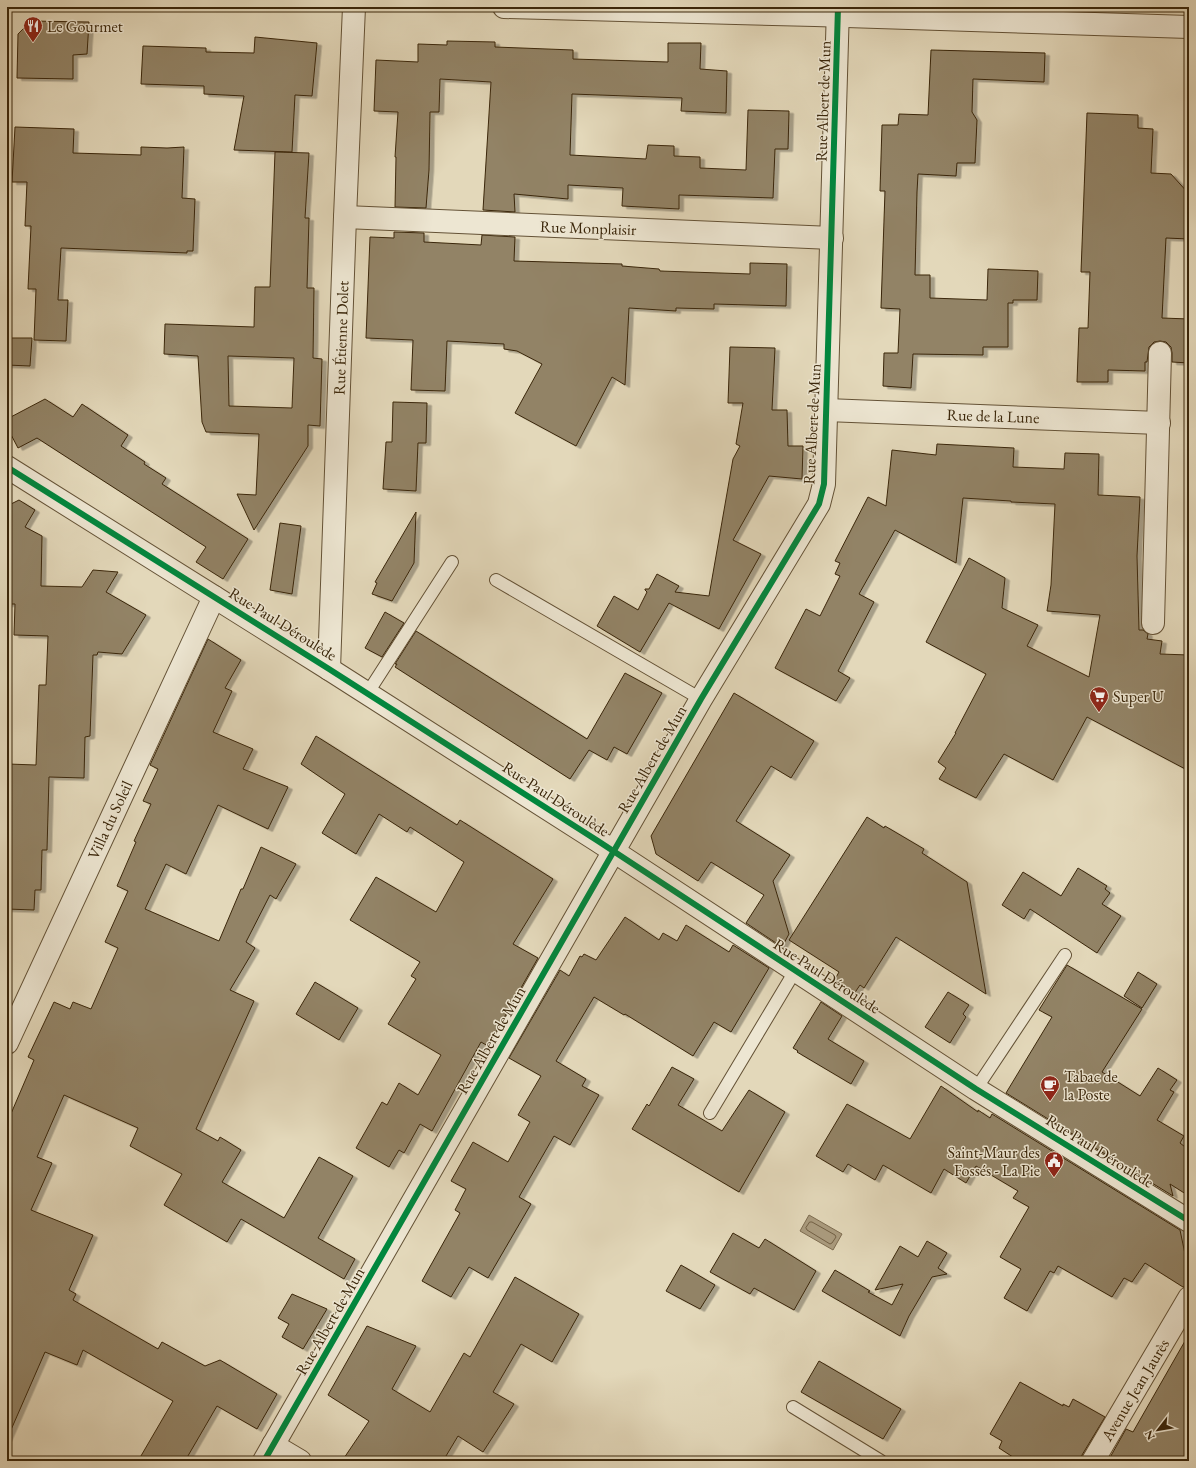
<svg xmlns="http://www.w3.org/2000/svg" width="1196" height="1468" font-family="'EB Garamond',serif">
<style>
.water{fill:#aa9b7e;stroke:#7d6c50}
.lines{fill:none;stroke-linecap:round;stroke-linejoin:round}
.shore{stroke:#726044;stroke-width:1}
.building{fill:#928366;stroke:#3a260a;fill-rule:evenodd;filter:url(#shadow)}
.lane-casing{stroke:#645236;stroke-width:14}
.street-casing{stroke:#645236;stroke-width:24}
.lane{stroke:#ede6d2;stroke-width:12}
.street{stroke:#ede6d2;stroke-width:22}
.cycleway-casing{stroke:#ede6d2;stroke-width:8}
.cycleway{stroke:#00873e;stroke-width:6}
.labels{text-anchor:middle;dominant-baseline:central;stroke-width:3;stroke-linejoin:round;paint-order:stroke}
.poi-label{font-size:16px;fill:#3a260a;stroke:#ede6d2;text-anchor:start}
.street-label{font-size:16px;fill:#3a260a;stroke:#ede6d2}
</style>
<defs>
<filter id="shadow"><feDropShadow dx="4.5" dy="2.5" stdDeviation="0" flood-color="#0004"/></filter>
</defs>
<rect width="100%" height="100%" fill="#e3d8ba"/>
<filter id="stains"><feTurbulence type="fractalNoise" baseFrequency=".005" numOctaves="4"/><feColorMatrix values="0 0 0 0 .2 0 0 0 0 .09 0 0 0 0 .02 0 0 0 .5 -.17"/></filter>
<radialGradient id="worn" r=".72"><stop offset=".6" stop-color="#630" stop-opacity="0"/><stop offset="1" stop-color="#630" stop-opacity=".3"/></radialGradient>
<!-- water -->
<polygon class="water" points="809,1215 842,1234 833,1250 800,1231"/>
<g class="lines">
<!-- shore -->
<polygon class="shore" points="810,1222 812,1222 835,1235 836,1237 832,1243 830,1244 807,1230 806,1228"/>
</g>
<!-- building -->
<g class="building">
<polygon points="31,21 89,22 87,54 73,55 73,79 17,78 18,34"/>
<polygon points="255,37 317,43 312,96 295,95 292,152 234,150 244,96 204,94 204,86 141,84 143,46 206,48 206,52 254,53"/>
<polygon points="447,41 495,42 495,47 573,50 573,59 668,62 668,43 701,43 700,69 727,71 726,113 681,111 682,98 572,94 570,155 646,159 648,145 674,146 674,156 700,157 700,168 746,170 748,110 789,111 788,149 775,149 773,198 679,195 679,209 622,206 623,188 568,185 568,199 514,194 515,212 483,210 491,82 440,79 439,112 430,112 429,170 426,208 395,207 396,157 395,157 398,112 374,111 376,60 418,62 418,44 447,45"/>
<polygon points="931,50 1045,53 1044,82 973,79 972,112 977,120 975,163 957,163 956,176 918,174 917,192 915,275 930,275 930,298 987,300 988,269 1038,271 1037,300 1013,300 1013,303 1008,303 1008,347 983,347 983,355 913,354 911,388 883,386 884,353 898,353 900,309 881,308 885,191 880,191 882,125 898,125 899,114 928,115"/>
<polygon points="1087,113 1138,115 1138,128 1153,129 1151,173 1171,174 1189,194 1189,239 1166,238 1162,318 1189,319 1189,363 1172,362 1172,353 1171,347 1166,342 1160,341 1154,342 1149,347 1147,362 1145,362 1145,371 1108,370 1108,382 1077,382 1079,328 1088,328 1090,272 1081,272"/>
<polygon points="15,127 74,129 73,153 141,155 141,147 167,148 184,147 182,198 195,199 193,251 187,251 187,253 61,248 58,300 68,300 66,341 34,340 36,289 28,289 31,226 25,226 27,182 12,182"/>
<path d="M275 152 309 153 305 218H309L307 288H314L313 358 322 359 320 426 308 425V446L254 530 237 494 256 495 259 434 206 432 202 422 198 356 164 354 165 324 254 327 255 287H270ZM228 356 294 358 292 408 229 406Z"/>
<polygon points="394,232 424,233 424,242 481,245 482,235 515,237 514,261 622,264 622,266 659,269 660,271 750,274 750,263 787,264 786,306 714,304 714,309 676,308 676,311 629,308 625,385 612,377 576,446 515,413 542,364 517,351 504,349 504,344 447,341 445,391 411,390 413,340 366,338 370,237 394,238"/>
<polygon points="7,338 32,338 30,366 7,365"/>
<polygon points="730,347 775,348 772,410 787,410 788,446 803,446 802,479 769,476 733,540 761,554 719,629 669,603 640,652 597,626 614,596 638,610 647,592 645,590 645,589 649,589 657,574 679,586 675,592 709,596 733,459 740,446 736,444 743,403 728,403"/>
<polygon points="45,399 73,417 82,404 128,435 121,446 145,462 144,464 166,478 162,484 248,539 223,579 196,562 206,547 37,438 18,448 7,427 7,419"/>
<polygon points="393,402 427,403 426,443 418,443 416,491 383,489 386,442 392,442"/>
<polygon points="937,444 1014,448 1013,467 1064,469 1065,453 1099,454 1098,495 1140,497 1137,556 1139,630 1143,630 1148,634 1147,639 1162,641 1160,654 1189,655 1189,771 1087,717 1053,780 1004,754 976,798 939,779 946,768 938,762 956,733 955,733 986,674 926,642 969,558 1005,578 1002,608 1038,625 1027,646 1089,677 1100,615 1047,611 1051,585 1055,504 1011,502 1011,501 963,498 956,563 895,530 859,594 874,602 838,671 850,678 836,701 775,668 806,609 820,616 840,576 835,574 840,563 835,561 868,497 886,506 892,450 936,455"/>
<polygon points="19,500 35,510 25,527 42,536 41,586 82,587 93,570 118,572 106,592 146,615 122,654 98,652 97,655 93,655 90,736 85,737 84,778 49,777 47,850 42,850 41,890 35,890 34,910 7,909 8,764 36,765 39,685 46,685 48,636 14,635 15,604 7,604 7,506"/>
<polygon points="416,512 414,563 392,601 372,594 377,583 375,582"/>
<polygon points="280,523 301,526 292,594 270,590"/>
<polygon points="385,612 404,623 382,657 365,648"/>
<polygon points="416,631 587,739 625,673 662,693 627,754 614,747 607,760 589,750 570,779 395,667 397,664 395,664"/>
<polygon points="208,639 241,660 225,688 232,691 213,732 253,749 243,769 288,787 268,829 218,805 186,874 166,864 145,909 219,941 241,889 243,889 261,847 296,864 276,899 270,895 246,942 255,948 230,990 254,1001 196,1129 218,1141 220,1137 241,1150 222,1182 284,1218 319,1157 353,1176 318,1238 355,1259 344,1279 241,1219 227,1242 164,1205 182,1174 130,1146 138,1128 64,1095 37,1157 52,1163 31,1210 93,1235 69,1290 76,1294 73,1300 158,1349 162,1342 205,1366 220,1360 277,1394 257,1429 217,1406 185,1461 138,1461 173,1401 83,1350 77,1365 45,1352 7,1439 7,1123 34,1060 28,1057 54,1002 70,1009 73,1002 91,1009 118,948 105,942 128,891 117,886 136,842 134,841 151,804 143,801 158,769 150,765"/>
<polygon points="734,693 814,741 791,778 771,766 736,821 790,855 773,881 789,934 782,947 746,923 764,895 711,862 698,881 656,854 651,836"/>
<polygon points="316,736 457,825 460,820 553,879 513,944 538,958 488,1046 481,1042 432,1131 420,1124 404,1153 399,1150 389,1167 356,1148 382,1102 387,1105 399,1083 418,1095 441,1055 388,1024 416,979 411,976 420,962 350,920 376,877 436,912 464,862 410,827 407,832 379,814 356,854 322,833 345,794 301,764"/>
<polygon points="867,817 884,828 885,826 924,849 922,853 967,882 986,994 896,937 864,988 860,985 854,994 834,981 839,972 789,940"/>
<polygon points="1078,868 1107,886 1105,889 1110,893 1102,904 1121,916 1097,953 1030,909 1024,919 1002,905 1023,872 1061,896"/>
<polygon points="625,917 659,940 663,933 677,941 686,925 729,952 733,945 769,968 731,1032 714,1022 693,1056 625,1014 624,1015 594,997 556,1061 586,1079 582,1086 599,1095 570,1145 554,1136 519,1197 531,1204 488,1278 469,1267 451,1297 422,1281 460,1213 455,1210 466,1189 451,1181 473,1142 508,1162 530,1122 518,1115 541,1076 509,1058 560,970 569,976 580,956 582,957 584,954 596,960"/>
<polygon points="1067,965 1142,1009 1102,1072 1140,1096 1158,1068 1177,1080 1170,1090 1174,1092 1157,1120 1184,1136 1180,1143 1189,1150 1189,1196 1170,1184 1173,1196 1006,1093 1052,1017 1039,1010"/>
<polygon points="1138,972 1157,984 1142,1008 1124,996"/>
<polygon points="315,982 358,1008 339,1040 296,1014"/>
<polygon points="948,992 969,1005 963,1014 966,1017 950,1043 925,1027"/>
<polygon points="821,1002 842,1016 828,1039 864,1061 851,1084 797,1052 798,1051 793,1048"/>
<polygon points="672,1067 694,1079 678,1105 722,1131 749,1090 785,1112 739,1192 632,1129 647,1104 649,1106"/>
<polygon points="941,1086 978,1112 978,1110 990,1118 992,1114 1180,1230 1189,1273 1189,1286 1183,1287 1145,1263 1132,1282 1124,1278 1112,1297 1058,1266 1054,1273 1050,1271 1027,1311 1004,1298 1021,1269 1000,1257 1029,1207 1013,1198 1018,1191 976,1166 966,1183 944,1169 931,1193 883,1165 875,1180 848,1164 843,1172 816,1156 847,1104 910,1139"/>
<polygon points="733,1233 759,1248 765,1239 816,1271 794,1310 754,1288 750,1294 710,1272"/>
<polygon points="927,1241 947,1253 938,1268 947,1274 932,1277 909,1316 900,1336 822,1291 835,1270 870,1291 868,1292 892,1305 903,1284 875,1290 900,1246 918,1257"/>
<polygon points="681,1265 715,1285 700,1309 666,1291"/>
<polygon points="515,1277 579,1314 552,1362 521,1344 493,1392 514,1404 483,1452 458,1436 443,1461 342,1461 369,1421 328,1395 367,1326 416,1346 392,1389 430,1412 464,1353 470,1357"/>
<polygon points="292,1294 327,1309 303,1349 282,1337 289,1324 278,1318"/>
<polygon points="1189,1334 1189,1461 1108,1461 1126,1429 1133,1432"/>
<polygon points="819,1361 901,1409 883,1439 801,1392"/>
<polygon points="1020,1382 1063,1406 1063,1404 1069,1407 1073,1399 1105,1417 1082,1455 1081,1461 1019,1461 999,1448 1002,1441 990,1434"/>
</g>
<g class="lines">
<defs>
<g id="lane">
<polyline points="496,580 701,699"/>
<polyline points="367,694 452,562"/>
<polyline points="976,1089 1065,955"/>
<polyline points="710,1113 795,971"/>
<polyline points="793,1407 881,1461"/>
</g>
<g id="street">
<polyline points="504,7 815,15 1189,27"/>
<polyline points="345,217 832,238"/>
<polyline points="826,410 1159,423"/>
<polyline points="7,467 329,669 598,841 976,1089 1189,1221"/>
<polyline points="1153,623 1160,353"/>
<polyline points="329,669 345,217 354,7"/>
<polyline points="7,1043 214,597"/>
<polyline points="273,1445 300,1461"/>
<polyline points="264,1461 701,699 819,504 824,484 838,7"/>
<polyline points="1093,1461 1189,1298"/>
</g>
</defs>
<!-- lane casing -->
<use href="#lane" class="lane-casing"/>
<!-- street casing -->
<use href="#street" class="street-casing"/>
<!-- lane -->
<use href="#lane" class="lane"/>
<!-- street -->
<use href="#street" class="street"/>
<defs>
<g id="cycleway">
<polyline points="7,467 329,669 598,841 976,1089 1189,1221"/>
<polyline points="264,1461 701,699 819,504 824,484 838,7"/>
</g>
</defs>
<!-- cycleway casing -->
<use href="#cycleway" class="cycleway-casing"/>
<!-- cycleway -->
<use href="#cycleway" class="cycleway"/>
</g>
<!-- icons -->
<defs>
<symbol id="restaurant-pin" viewBox="-11 -11 22 30"><path d="M0 17L-7.5 6A9.5 9.5 0 1 1 7.5 6Z" fill="#8f2418" stroke="#ede6d2"/><path d="M-5-6h1v4h1v-4h1v4h1v-4h1v5L-1.5 .5V6h-2V.5L-5-1ZM5-6V6H3V1.5H1.5Q1.5-4 5-6Z" fill="#fff"/></symbol>
<symbol id="supermarket-pin" viewBox="-11 -11 22 30"><path d="M0 17L-7.5 6A9.5 9.5 0 1 1 7.5 6Z" fill="#8f2418" stroke="#ede6d2"/><path d="M-6-5.5h2.5l.6 2H6L4.5 2H-2.5L-4.4-4H-6ZM-1.5 3.2a1.3 1.3 0 1 0 .1 0ZM3 3.2a1.3 1.3 0 1 0 .1 0Z" fill="#fff"/></symbol>
<symbol id="cafe-pin" viewBox="-11 -11 22 30"><path d="M0 17L-7.5 6A9.5 9.5 0 1 1 7.5 6Z" fill="#8f2418" stroke="#ede6d2"/><path d="M-5.5-4.5H6V0H3Q3 3.5 0 3.5H-2.5Q-5.5 3.5-5.5 0ZM3-3.2v2h1.7v-2ZM-6 4.5H4V6H-6Z" fill="#fff"/></symbol>
<symbol id="civic-pin" viewBox="-11 -11 22 30"><path d="M0 17L-7.5 6A9.5 9.5 0 1 1 7.5 6Z" fill="#8f2418" stroke="#ede6d2"/><path d="M-.6-6.5H3V-4.5H.6V-3L4-1V1h2V6H-6V1h2V-1L-.6-3ZM-1.2 2.5V6h2.4V2.5Z" fill="#fff"/></symbol>
</defs>
<g fill-rule="evenodd">
<use href="#restaurant-pin" x="22" y="15" width="22" height="30"/>
<use href="#supermarket-pin" x="1088" y="685" width="22" height="30"/>
<use href="#cafe-pin" x="1039" y="1074" width="22" height="30"/>
<use href="#civic-pin" x="1043" y="1150" width="22" height="30"/>
</g>
<g class="labels">
<!-- poi labels -->
<g class="poi-label">
<text x="47" y="26">Le Gourmet</text>
<text x="1113" y="696">Super U</text>
<text x="1064" y="1076">Tabac de<tspan x="1064" dy="18">la Poste</tspan></text>
<text x="1040" y="1152" text-anchor="end">Saint-Maur des<tspan x="1040" dy="18">Fossés - La Pie</tspan></text>
</g>
<!-- street labels -->
<g class="street-label">
<text transform="translate(823 101) rotate(-88)">Rue Albert de Mun</text>
<text transform="translate(588 228) rotate(2)">Rue Monplaisir</text>
<text transform="translate(341 338) rotate(-88)">Rue Étienne Dolet</text>
<text transform="translate(993 416) rotate(2)">Rue de la Lune</text>
<text transform="translate(812 424) rotate(-87)">Rue Albert de Mun</text>
<text transform="translate(283 624) rotate(32)">Rue Paul Déroulède</text>
<text transform="translate(652 759) rotate(-60)">Rue Albert de Mun</text>
<text transform="translate(556 799) rotate(33)">Rue Paul Déroulède</text>
<text transform="translate(110 820) rotate(-65)">Villa du Soleil</text>
<text transform="translate(827 976) rotate(33)">Rue Paul Déroulède</text>
<text transform="translate(491 1040) rotate(-60)">Rue Albert de Mun</text>
<text transform="translate(1100 1151) rotate(32)">Rue Paul Déroulède</text>
<text transform="translate(330 1321) rotate(-60)">Rue Albert de Mun</text>
<text transform="translate(1135 1390) rotate(-59)">Avenue Jean Jaurès</text>
</g>
</g>
<!-- margin -->
<rect width="1196" height="1468" fill="none" stroke="#e3d8ba" stroke-width="24"/>
<rect x="8" y="8" width="1180" height="1452" fill="none" stroke="#3a260a" stroke-width="2"/>
<rect x="12" y="12" width="1172" height="1444" fill="none" stroke="#3a260a"/>
<!-- north arrow -->
<g transform="translate(1158 1430) rotate(239)" stroke="#ede6d2" stroke-width="3" paint-order="stroke">
<path d="M0-3L7 15L0 10L-7 15Z" fill="#3a260a"/>
<text y="-6" font-size="11" font-weight="bold" text-anchor="middle" fill="#3a260a">N</text>
</g>
<rect width="100%" height="100%" filter="url(#stains)"/>
<rect width="100%" height="100%" fill="url(#worn)"/>
</svg>
